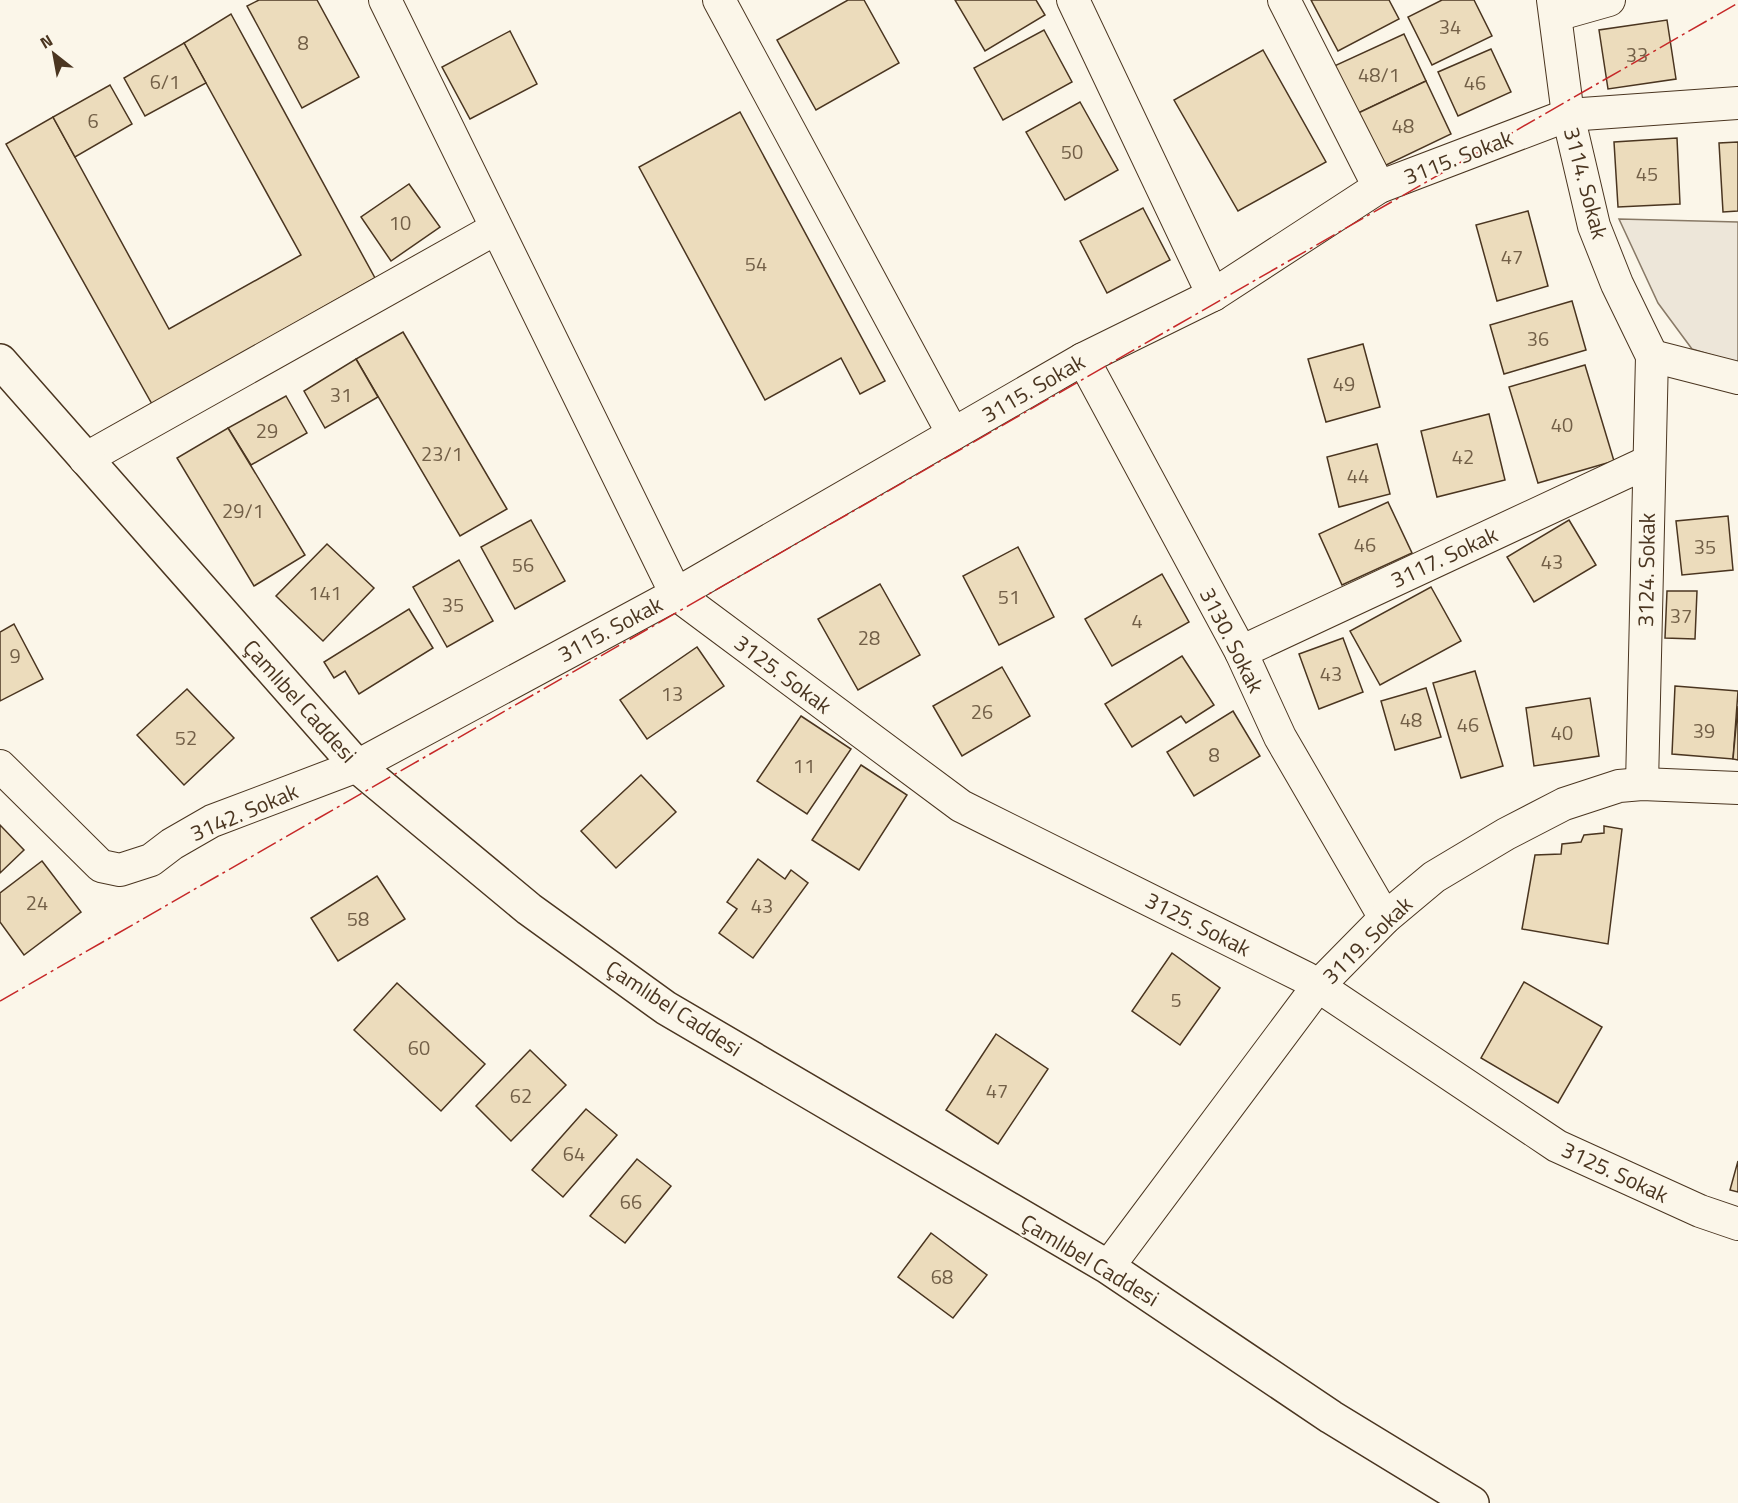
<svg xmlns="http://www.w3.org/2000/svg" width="1738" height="1503" font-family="'Titillium Web',sans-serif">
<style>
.garden{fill:#ede6d9;stroke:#887966;stroke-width:1.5}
.building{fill:#ecdcbc;stroke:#4a3520;stroke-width:1.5}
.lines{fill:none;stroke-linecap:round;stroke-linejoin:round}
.street-casing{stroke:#4a3520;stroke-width:34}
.secondary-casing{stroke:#4a3520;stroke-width:36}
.street{stroke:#fbf6e9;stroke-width:32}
.secondary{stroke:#fbf6e9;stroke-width:33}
.power{stroke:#c62828;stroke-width:1.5;stroke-dasharray:21 4.5 3 4.5;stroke-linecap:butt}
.labels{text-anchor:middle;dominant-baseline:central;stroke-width:4.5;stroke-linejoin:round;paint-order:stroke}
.number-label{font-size:20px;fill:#725f47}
.street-label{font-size:22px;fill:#4a3520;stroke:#fbf6e9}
</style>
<rect width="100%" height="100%" fill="#fbf6e9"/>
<!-- garden -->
<polygon class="garden" points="1619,219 1738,222 1738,363 1692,349 1658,303"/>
<!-- building -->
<g class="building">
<polygon points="259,0 317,0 359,77 302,108 247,6"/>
<polygon points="848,0 864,0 899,63 816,110 777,40"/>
<polygon points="955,0 1036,0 1045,15 985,51"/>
<polygon points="1311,0 1389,0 1399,19 1338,51"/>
<polygon points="1442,0 1474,0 1492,36 1432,65 1408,17"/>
<polygon points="231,14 375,278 152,404 6,144 53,117 169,329 301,255 184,43"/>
<polygon points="1667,20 1676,79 1608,89 1599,30"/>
<polygon points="1044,30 1072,82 1003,120 974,68"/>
<polygon points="510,31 537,84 470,119 442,67"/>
<polygon points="1404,34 1426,81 1354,115 1332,67"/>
<polygon points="184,43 206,83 145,116 124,78"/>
<polygon points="1491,49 1511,92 1458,116 1438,72"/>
<polygon points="1263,50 1326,162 1238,211 1174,100"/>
<polygon points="1426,81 1451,134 1380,168 1354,115"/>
<polygon points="110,85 132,124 75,157 53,117"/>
<polygon points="1080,102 1118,170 1065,200 1026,132"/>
<polygon points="740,112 885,381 860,394 841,358 765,400 639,167"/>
<polygon points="1677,138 1680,204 1618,207 1614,142"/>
<polygon points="1738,142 1738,211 1723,212 1719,143"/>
<polygon points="409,184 440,227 391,261 361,217"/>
<polygon points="1143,208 1170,260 1107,293 1080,241"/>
<polygon points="1528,211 1548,286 1497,301 1476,225"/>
<polygon points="1572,301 1586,350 1504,374 1490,325"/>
<polygon points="403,332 507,509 460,536 356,359"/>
<polygon points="1363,344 1380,407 1326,422 1308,359"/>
<polygon points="356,359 378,397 325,428 304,391"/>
<polygon points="1585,365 1614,461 1538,483 1509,387"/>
<polygon points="286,396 307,433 251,465 228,428"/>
<polygon points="1489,414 1505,480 1437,497 1421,431"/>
<polygon points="228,428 305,555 254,586 177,458"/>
<polygon points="1377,444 1390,494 1339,507 1327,457"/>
<polygon points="1388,502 1412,553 1342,585 1319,534"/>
<polygon points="1728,516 1733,570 1682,575 1676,521"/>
<polygon points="531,520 565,581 515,609 481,547"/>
<polygon points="1569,520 1596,565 1534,602 1507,557"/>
<polygon points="327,544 374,588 323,641 276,596"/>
<polygon points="1018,547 1054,617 999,645 963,576"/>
<polygon points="459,560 493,621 447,647 413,587"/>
<polygon points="1162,574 1189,622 1112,666 1085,619"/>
<polygon points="880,584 920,655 858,690 818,619"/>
<polygon points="1431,587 1461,641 1380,685 1350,631"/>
<polygon points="1667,591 1697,591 1695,639 1665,638"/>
<polygon points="409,609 433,648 359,694 345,671 334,678 324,662"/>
<polygon points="14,624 43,679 0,701 0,632"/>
<polygon points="1343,638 1363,692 1319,709 1299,654"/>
<polygon points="697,647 724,686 647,739 620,700"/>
<polygon points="1182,656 1214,705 1186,723 1181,716 1132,747 1105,704"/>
<polygon points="1002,667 1030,716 962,756 933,706"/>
<polygon points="1475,671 1503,766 1461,778 1433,683"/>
<polygon points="1675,686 1738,691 1733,759 1672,754"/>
<polygon points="1426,688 1441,737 1395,750 1381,701"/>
<polygon points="187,689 234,738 184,785 137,735"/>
<polygon points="1590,698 1599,756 1534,766 1526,708"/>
<polygon points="1738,706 1738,760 1733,759"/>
<polygon points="1233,711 1260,756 1194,796 1167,752"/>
<polygon points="801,716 851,749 807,814 757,781"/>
<polygon points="861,765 907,795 859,870 812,840"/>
<polygon points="641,775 676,812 616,868 581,831"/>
<polygon points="0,825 24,850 0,873"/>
<polygon points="1604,826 1622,829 1608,944 1522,929 1535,855 1561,854 1562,844 1581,842 1584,835 1604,833"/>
<polygon points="758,859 785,879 791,870 808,883 753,958 719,933 737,909 727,902"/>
<polygon points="42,861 81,912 24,955 0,922 0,893"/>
<polygon points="377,876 405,919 338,961 311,918"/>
<polygon points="1172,953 1220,988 1180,1045 1132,1011"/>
<polygon points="1524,982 1602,1027 1558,1103 1481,1058"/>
<polygon points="397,983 485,1064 441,1111 354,1030"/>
<polygon points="996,1034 1048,1069 998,1144 946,1110"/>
<polygon points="530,1050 566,1085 511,1141 476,1106"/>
<polygon points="586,1109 617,1135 563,1197 532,1170"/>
<polygon points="637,1159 671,1186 625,1243 590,1216"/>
<polygon points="1738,1161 1738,1192 1730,1190"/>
<polygon points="931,1233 987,1275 953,1318 898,1277"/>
</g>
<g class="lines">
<defs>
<g id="street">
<polyline points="385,0 676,594 961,806 1306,978 1557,1146 1700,1211 1738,1224"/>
<polyline points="719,0 953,434"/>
<polyline points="1073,0 1213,295"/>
<polyline points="1284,0 1379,187"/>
<polyline points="1553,0 1568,115 1594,226 1617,284 1652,356 1642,784"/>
<polyline points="1556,15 1609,0"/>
<polyline points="1652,356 1738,378"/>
<polyline points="1083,359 1241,652 1280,737 1385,918"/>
<polyline points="85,459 495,229"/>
<polyline points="1241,652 1648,462"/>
<polyline points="0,766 101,866 120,870 151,860 172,844 212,821 357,766 676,594 1083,359 1213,295 1379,187 1568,115 1738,103"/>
<polyline points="1108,1267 1318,986 1385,918 1434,877 1506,834 1564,804 1619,786 1642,784 1738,788"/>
</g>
<polyline id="secondary" points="0,361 357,766 529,909 666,1008 1108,1267 1331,1417 1472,1503"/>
</defs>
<!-- street casing -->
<use href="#street" class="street-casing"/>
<!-- secondary casing -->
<use href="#secondary" class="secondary-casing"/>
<!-- street -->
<use href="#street" class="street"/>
<!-- secondary -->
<use href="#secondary" class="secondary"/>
<!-- power -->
<polyline class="power" points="0,1001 1738,3"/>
</g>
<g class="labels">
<!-- number labels -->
<g class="number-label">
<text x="1450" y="26">34</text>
<text x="303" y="42">8</text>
<text x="1637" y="54">33</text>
<text x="1379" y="74">48/1</text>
<text x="165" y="81">6/1</text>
<text x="1475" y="82">46</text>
<text x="93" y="120">6</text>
<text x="1403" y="125">48</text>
<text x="1072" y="151">50</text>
<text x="1647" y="173">45</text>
<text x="400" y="222">10</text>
<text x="1512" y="256">47</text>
<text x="756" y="263">54</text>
<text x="1538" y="338">36</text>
<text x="1344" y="383">49</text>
<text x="341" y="394">31</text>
<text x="1562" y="424">40</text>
<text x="267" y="430">29</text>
<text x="442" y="453">23/1</text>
<text x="1463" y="456">42</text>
<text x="1358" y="475">44</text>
<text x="243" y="510">29/1</text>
<text x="1365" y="544">46</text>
<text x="1705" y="546">35</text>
<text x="1552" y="561">43</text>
<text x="523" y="564">56</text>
<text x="325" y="592">141</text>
<text x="1009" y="596">51</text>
<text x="453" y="604">35</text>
<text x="1681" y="615">37</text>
<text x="1137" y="620">4</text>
<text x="869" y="637">28</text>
<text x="15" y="655">9</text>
<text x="1331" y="673">43</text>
<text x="672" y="693">13</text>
<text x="982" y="711">26</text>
<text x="1411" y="719">48</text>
<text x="1468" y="724">46</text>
<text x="1704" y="730">39</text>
<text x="1562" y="732">40</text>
<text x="186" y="737">52</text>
<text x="1214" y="754">8</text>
<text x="804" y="765">11</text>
<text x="37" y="902">24</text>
<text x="762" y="905">43</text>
<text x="358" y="918">58</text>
<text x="1176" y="999">5</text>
<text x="419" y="1047">60</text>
<text x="997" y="1090">47</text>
<text x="521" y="1095">62</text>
<text x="574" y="1153">64</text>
<text x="631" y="1201">66</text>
<text x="942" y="1276">68</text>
</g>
<!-- street labels -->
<g class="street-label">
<text transform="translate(1458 157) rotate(-21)">3115. Sokak</text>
<text transform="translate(1586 183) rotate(75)">3114. Sokak</text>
<text transform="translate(1033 388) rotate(-30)">3115. Sokak</text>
<text transform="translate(1444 557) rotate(-25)">3117. Sokak</text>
<text transform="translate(1646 570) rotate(-89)">3124. Sokak</text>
<text transform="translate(610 629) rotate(-28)">3115. Sokak</text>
<text transform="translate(1232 640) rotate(63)">3130. Sokak</text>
<text transform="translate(783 674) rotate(37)">3125. Sokak</text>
<text transform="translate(300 701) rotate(48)">Çamlıbel Caddesi</text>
<text transform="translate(244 812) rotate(-23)">3142. Sokak</text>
<text transform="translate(1198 924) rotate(27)">3125. Sokak</text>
<text transform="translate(1367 940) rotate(-44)">3119. Sokak</text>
<text transform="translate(674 1008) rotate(33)">Çamlıbel Caddesi</text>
<text transform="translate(1615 1172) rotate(25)">3125. Sokak</text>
<text transform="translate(1090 1260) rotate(31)">Çamlıbel Caddesi</text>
</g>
</g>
<!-- north arrow -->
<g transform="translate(54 54) rotate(329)" stroke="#fbf6e9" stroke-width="4.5" paint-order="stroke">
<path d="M0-4.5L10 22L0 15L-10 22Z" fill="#4a3520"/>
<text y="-9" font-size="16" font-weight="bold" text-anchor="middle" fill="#4a3520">N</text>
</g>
</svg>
